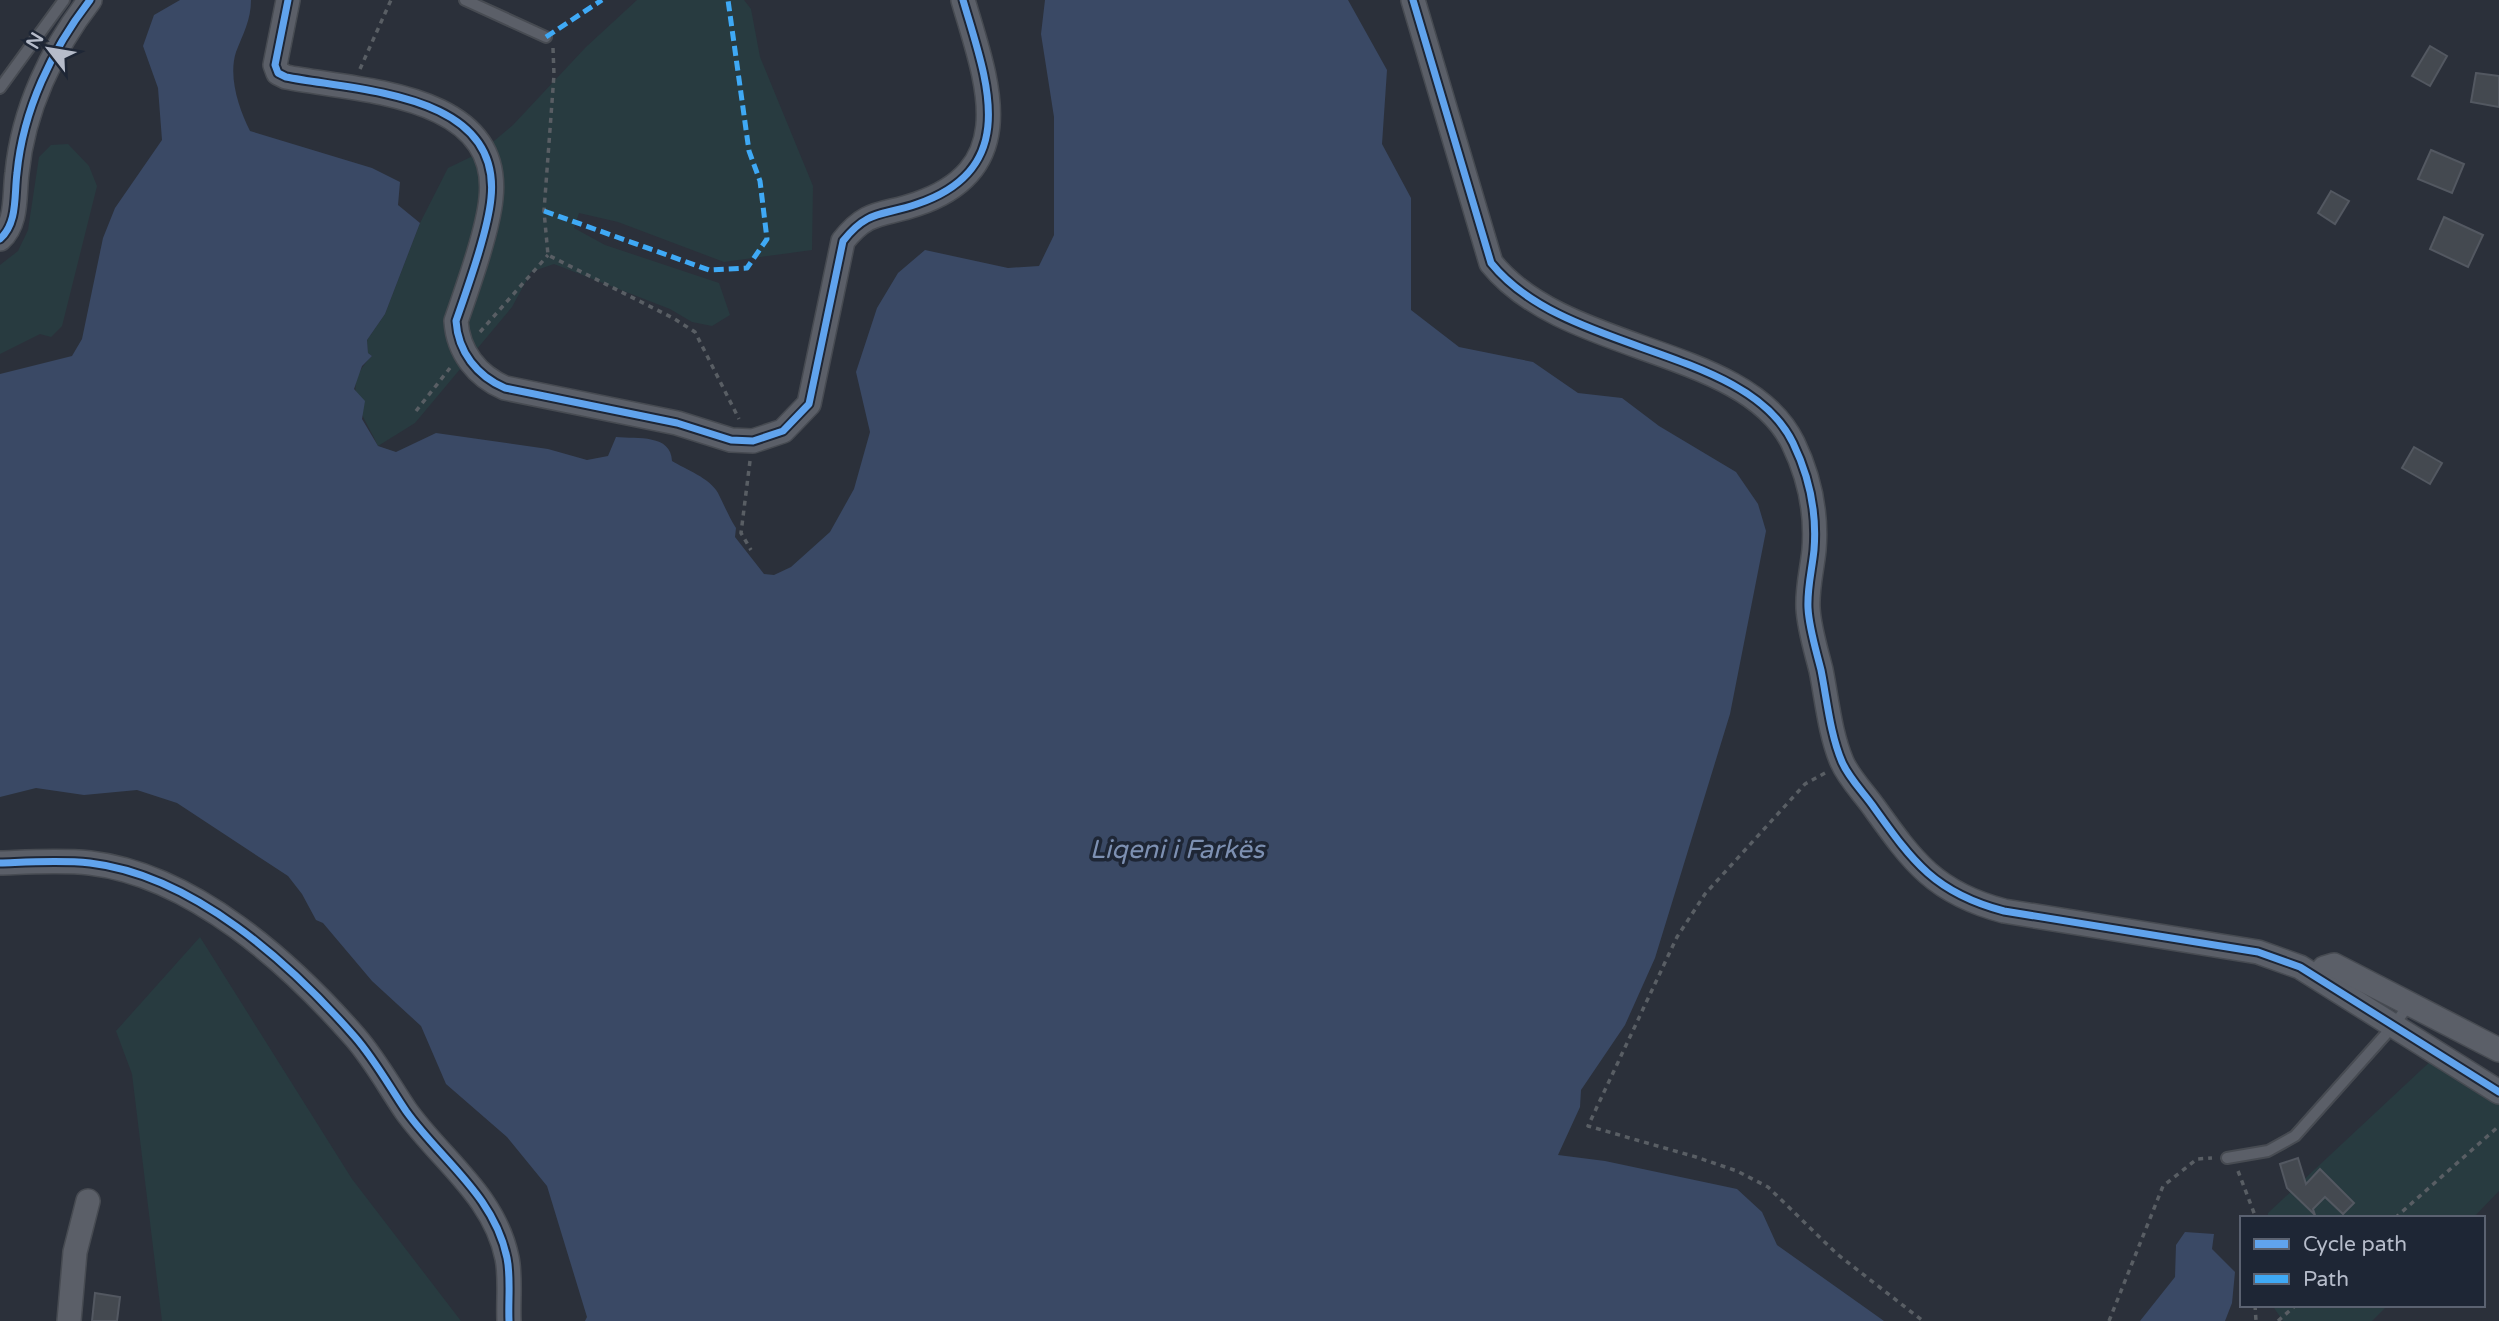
<svg xmlns="http://www.w3.org/2000/svg" width="2499" height="1321" font-family="'Varela Round',sans-serif">
<style>
.green{fill:#283b40}
.water{fill:#3a4965}
.building{fill:#444950;stroke:#535861;stroke-width:2}
.lines{fill:none;stroke-linecap:round;stroke-linejoin:round}
.lane-casing{stroke:#474b52;stroke-width:14}
.street-casing{stroke:#474b52;stroke-width:26}
.path{stroke:#595e64;stroke-width:3.5;stroke-dasharray:5 5;stroke-linecap:butt}
.lane{stroke:#5b5f68;stroke-width:10}
.street{stroke:#5b5f68;stroke-width:23}
.quiet{stroke:#3fa9f5;stroke-width:5;stroke-dasharray:10 5;stroke-linecap:butt}
.cycleway-casing{stroke:#1e2635;stroke-width:11}
.cycleway{stroke:#60a3ed;stroke-width:7}
.labels{text-anchor:middle;dominant-baseline:central;stroke-width:7;stroke-linejoin:round;paint-order:stroke}
.water-label{font-size:26px;font-style:italic;fill:#7d90b2;stroke:#1e2635}
</style>
<rect width="100%" height="100%" fill="#2b303a"/>
<!-- green -->
<g class="green">
<path d="M637 0H744L751 9 760 57 813 186 812 250 724 262 618 222 579 213 574 228 605 245 719 283 730 315 712 326 692 322 670 309 554 264 531 272 512 307 415 423 378 446C363 413 339 388 372 356L368 353 367 340 385 314 420 223 448 168 481 152 513 125 586 47Z"/>
<polygon points="68,144 89,166 97,186 62,326 51,337 40,334 0,354 0,265 18,251 28,230 39,157 51,145"/>
<polygon points="200,937 352,1179 461,1321 162,1321 132,1074 116,1031"/>
<polygon points="2435,1057 2499,1098 2499,1191 2473,1218 2268,1218 2268,1213"/>
<polygon points="2272,1305 2388,1305 2372,1321 2283,1321"/>
</g>
<!-- water -->
<g class="water">
<path d="M180 0H251C251 20 243 34 236 52 228 77 239 109 250 131L372 168 400 182 398 205 420 223 385 314 367 340 368 353 372 356 362 366 354 389 365 401 362 419 378 446 396 452 436 433 548 449 587 460 608 456 616 437C638 439 671 434 672 461 685 469 710 478 718 493 724 505 729 517 736 528L735 537 764 574 774 575 791 567 830 532 854 489 870 432 856 372 877 308 898 273 925 250 1008 268 1039 266 1054 235V117L1041 34 1045 0H1348L1387 70 1382 144 1411 198V310L1459 347 1533 362 1578 393 1622 398 1659 426 1736 472 1758 504 1766 531 1730 714 1655 958 1625 1025 1581 1090 1580 1107 1558 1155 1605 1161 1737 1189 1762 1212 1777 1245 1884 1321H585L587 1317 547 1186 507 1137 446 1084 421 1026 372 981 323 923 316 920 302 894 288 876 177 803 137 790 84 795 36 788 0 797V374L72 356 82 339 103 238 115 208 162 140 158 88 143 46 154 15Z"/>
<polygon points="2185,1232 2214,1234 2212,1249 2235,1272 2232,1303 2225,1321 2140,1321 2175,1277 2176,1245"/>
</g>
<!-- building -->
<g class="building">
<polygon points="2430,46 2447,56 2430,86 2412,76"/>
<polygon points="2476,73 2499,76 2499,107 2471,102"/>
<polygon points="2431,150 2464,164 2452,193 2418,179"/>
<polygon points="2331,191 2349,201 2335,224 2318,213"/>
<polygon points="2444,217 2483,235 2468,267 2430,249"/>
<polygon points="2414,447 2442,463 2430,484 2402,468"/>
<polygon points="2298,1158 2306,1184 2320,1169 2354,1203 2343,1214 2325,1197 2313,1209 2315,1215 2287,1188 2280,1164"/>
<polygon points="95,1293 120,1297 117,1321 92,1321"/>
</g>
<g class="lines">
<defs>
<g id="lane">
<polyline points="465,0 546,37"/>
<polyline points="0,88 64,0"/>
<polyline points="2227,1158 2268,1151 2295,1136 2394,1025 2408,1006"/>
</g>
<g id="street">
<path d="M288 0 275 65 278 73 286 77C357 91 502 92 491 198 488 231 467 289 456 321 458 352 477 376 505 388L677 423 731 440 753 441 783 431 809 404 843 241C868 209 883 216 917 204 1023 168 986 79 963 0"/>
<path d="M1413 0 1491 263C1565 355 1746 346 1793 443 1809 476 1817 513 1814 550 1812 570 1807 588 1808 608 1809 628 1816 650 1821 670 1827 700 1830 734 1842 762 1849 778 1863 792 1873 806 1913 862 1935 893 2004 911L2258 952 2300 967 2499 1092"/>
<path d="M0 239C18 223 14 195 17 173 23 110 52 49 90 0"/>
<path d="M0 863C30 862 61 860 90 863 193 875 290 963 355 1037 375 1060 389 1086 406 1111 441 1160 494 1195 507 1258 511 1277 508 1301 509 1321"/>
<polyline points="2317,977 2324,968 2334,965 2499,1050"/>
<polyline points="69,1321 75,1252 88,1201"/>
</g>
</defs>
<!-- lane casing -->
<use href="#lane" class="lane-casing"/>
<!-- street casing -->
<use href="#street" class="street-casing"/>
<!-- path -->
<g class="path">
<polyline points="553,48 554,75 544,211 548,255 673,318 695,332 739,419"/>
<polyline points="360,69 391,0"/>
<polyline points="480,332 548,255"/>
<polyline points="416,411 450,368"/>
<polyline points="750,461 741,533 751,550"/>
<polyline points="1825,773 1805,784 1705,894 1677,937 1588,1126 1696,1157 1737,1171 1768,1187 1837,1254 1923,1321"/>
<polyline points="2238,1171 2256,1218"/>
<polyline points="2395,1218 2499,1126"/>
<polyline points="2255,1305 2256,1321"/>
<polyline points="2109,1321 2163,1186 2197,1159 2212,1158"/>
<polyline points="2278,1321 2296,1305"/>
</g>
<!-- lane -->
<use href="#lane" class="lane"/>
<!-- street -->
<use href="#street" class="street"/>
<!-- quiet -->
<g class="quiet">
<polyline points="546,37 602,0"/>
<polyline points="544,211 709,270 747,268 767,239 760,181 749,151 728,0"/>
</g>
<defs>
<g id="cycleway">
<path d="M288 0 275 65 278 73 286 77C357 91 502 92 491 198 488 231 467 289 456 321 458 352 477 376 505 388L677 423 731 440 753 441 783 431 809 404 843 241C868 209 883 216 917 204 1023 168 986 79 963 0"/>
<path d="M1413 0 1491 263C1565 355 1746 346 1793 443 1809 476 1817 513 1814 550 1812 570 1807 588 1808 608 1809 628 1816 650 1821 670 1827 700 1830 734 1842 762 1849 778 1863 792 1873 806 1913 862 1935 893 2004 911L2258 952 2300 967 2499 1092"/>
<path d="M0 239C18 223 14 195 17 173 23 110 52 49 90 0"/>
<path d="M0 863C30 862 61 860 90 863 193 875 290 963 355 1037 375 1060 389 1086 406 1111 441 1160 494 1195 507 1258 511 1277 508 1301 509 1321"/>
</g>
</defs>
<!-- cycleway casing -->
<use href="#cycleway" class="cycleway-casing"/>
<!-- cycleway -->
<use href="#cycleway" class="cycleway"/>
</g>
<g class="labels">
<!-- water labels -->
<g class="water-label">
<text x="1177" y="849">Liqeni i Farkës</text>
</g>
</g>
<!-- legend -->
<rect x="2240" y="1216" width="245" height="91" fill="#1e2635" stroke="#5b6271" stroke-width="2"/>
<rect x="2254" y="1239" width="35" height="10" fill="#60a3ed" stroke="#5b6271" stroke-width="2"/>
<text x="2303" y="1251" font-size="21" fill="#b6bcca">Cycle path</text>
<rect x="2254" y="1274" width="35" height="10" fill="#3fa9f5" stroke="#5b6271" stroke-width="2"/>
<text x="2303" y="1286" font-size="21" fill="#b6bcca">Path</text>
<!-- north arrow -->
<g transform="translate(49 49) rotate(301)" stroke="#1e2635" stroke-width="5" paint-order="stroke">
<path d="M0-5L12 26L0 18L-12 26Z" fill="#b6bcca"/>
<text y="-10" font-size="19" font-weight="bold" text-anchor="middle" fill="#b6bcca">N</text>
</g>
</svg>
